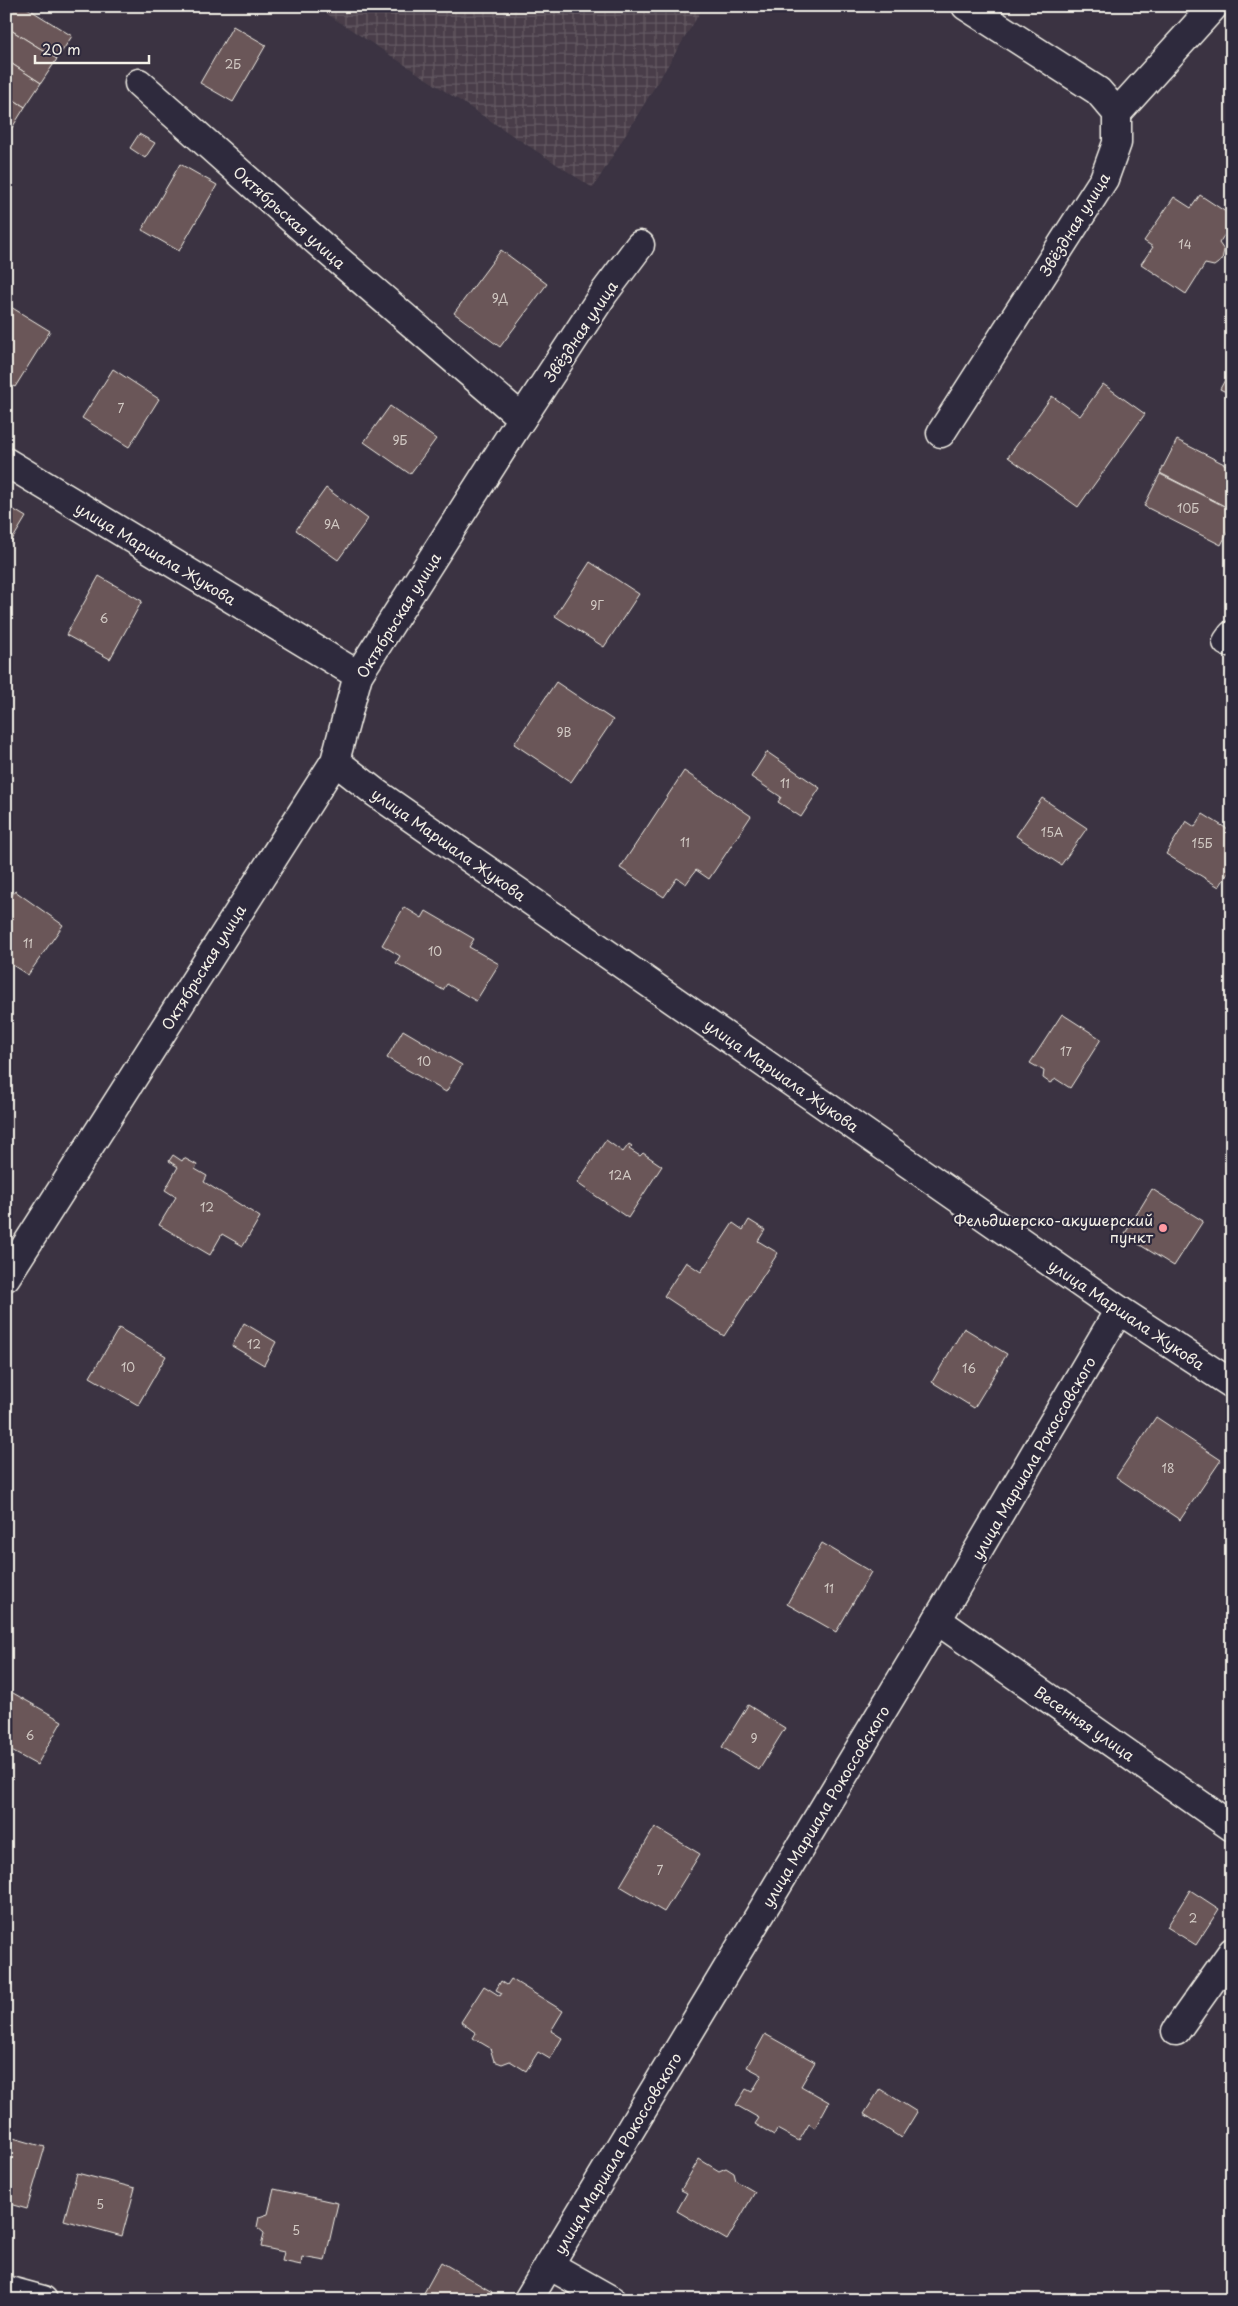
<svg xmlns="http://www.w3.org/2000/svg" width="1238" height="2306" font-family="'Playpen Sans',sans-serif">
<style>
.industrial{fill:url(#industrial-grid)}
.building{fill:#6a5658;stroke:#f4f1e8}
.lines{fill:none;stroke-linecap:round;stroke-linejoin:round}
.minor-casing{stroke:#f4f1e8;stroke-width:31}
.minor{stroke:#2f2a3d;stroke-width:28}
.poi-dot{fill:#ff9aa2;stroke:#2f2a3d;stroke-width:2}
.labels{text-anchor:middle;dominant-baseline:central;stroke-width:4.5;stroke-linejoin:round;paint-order:stroke}
.number-label{font-size:12px;fill:#d2cac4}
.street-label{font-size:15px;fill:#f4f1e8;stroke:#2f2a3d}
.poi-label{font-size:15px;fill:#f4f1e8;stroke:#2f2a3d;text-anchor:end}
</style>
<defs>
<pattern id="industrial-grid" width="8" height="8" patternUnits="userSpaceOnUse" patternTransform="scale(1.25)"><rect width="8" height="8" fill="#493e49"/><path d="M0 4h8M4 0v8" fill="none" stroke="#645a63"/></pattern>
</defs>
<rect width="100%" height="100%" fill="#3b3342"/>
<filter id="ink" filterUnits="userSpaceOnUse"><feTurbulence type="fractalNoise" baseFrequency=".02" numOctaves="2"/><feDisplacementMap in="SourceGraphic" scale="10" xChannelSelector="R" yChannelSelector="G"/><feConvolveMatrix kernelMatrix="1 2 1 2 8 2 1 2 1" color-interpolation-filters="sRGB"/></filter>
<g filter="url(#ink)">
<!-- industrial -->
<polygon class="industrial" points="315,6 704,6 593,188"/>
<!-- building -->
<g class="building">
<polygon points="12,6 24,6 72,36 57,59 6,27 6,15"/>
<polygon points="233,26 266,45 233,102 200,83"/>
<polygon points="6,27 57,59 41,83 6,60"/>
<polygon points="6,60 41,83 25,107 6,95"/>
<polygon points="6,95 25,107 10,131 6,128"/>
<polygon points="139,134 155,143 145,158 130,148"/>
<polygon points="180,164 217,185 179,251 142,230"/>
<polygon points="1200,195 1232,216 1232,224 1219,243 1224,250 1222,260 1214,266 1205,264 1186,294 1141,264 1153,247 1144,241 1174,197 1191,208"/>
<polygon points="501,250 547,284 500,347 454,313"/>
<polygon points="6,304 50,331 15,387 6,381"/>
<polygon points="1232,367 1232,395 1220,389"/>
<polygon points="113,369 159,399 129,447 82,418"/>
<polygon points="1103,384 1145,414 1078,507 1008,457 1052,396 1080,416"/>
<polygon points="390,406 436,439 410,474 364,442"/>
<polygon points="1177,440 1232,468 1232,510 1160,473"/>
<polygon points="1160,474 1232,510 1232,524 1221,545 1144,506"/>
<polygon points="326,488 368,519 338,560 296,530"/>
<polygon points="6,505 26,517 6,550"/>
<polygon points="590,562 639,594 604,647 555,616"/>
<polygon points="99,576 142,601 110,659 66,635"/>
<polygon points="556,682 613,720 571,782 514,744"/>
<polygon points="767,752 820,788 801,817 778,802 781,797 751,777"/>
<polygon points="684,771 751,816 709,879 696,870 686,884 677,878 664,897 620,868"/>
<polygon points="1042,798 1087,828 1061,865 1016,836"/>
<polygon points="1203,814 1232,832 1232,867 1219,887 1166,854 1186,821 1195,827"/>
<polygon points="15,891 63,925 28,975 6,961 6,904"/>
<polygon points="404,907 422,918 426,911 474,939 469,947 499,964 476,1001 447,984 443,990 396,963 400,956 382,945"/>
<polygon points="1062,1014 1101,1039 1070,1088 1056,1079 1050,1083 1043,1078 1044,1071 1030,1063"/>
<polygon points="403,1030 462,1065 446,1092 387,1058"/>
<polygon points="606,1140 623,1152 629,1144 632,1146 629,1149 640,1156 643,1153 662,1166 628,1218 577,1183"/>
<polygon points="173,1155 182,1161 184,1158 197,1165 195,1169 207,1176 204,1182 260,1217 243,1246 222,1234 210,1255 159,1225 176,1197 165,1190 178,1167 169,1161"/>
<polygon points="1152,1189 1203,1221 1174,1266 1124,1235"/>
<polygon points="749,1220 765,1230 758,1241 778,1253 724,1336 664,1296 686,1262 701,1272 733,1223 743,1230"/>
<polygon points="244,1323 276,1342 264,1365 232,1346"/>
<polygon points="119,1328 166,1356 138,1405 90,1377"/>
<polygon points="964,1328 1007,1354 974,1408 932,1382"/>
<polygon points="1156,1417 1221,1460 1180,1520 1116,1477"/>
<polygon points="822,1543 871,1572 836,1632 787,1604"/>
<polygon points="6,1689 62,1721 37,1765 6,1748"/>
<polygon points="748,1705 785,1728 759,1770 722,1747"/>
<polygon points="655,1827 700,1854 664,1912 620,1886"/>
<polygon points="1190,1890 1219,1909 1196,1945 1167,1927"/>
<polygon points="511,1979 563,2011 551,2031 562,2038 550,2059 538,2052 526,2071 510,2061 502,2064 494,2061 490,2048 473,2038 476,2033 461,2022 484,1986 500,1996 502,1993 496,1990 501,1981 507,1985"/>
<polygon points="765,2034 815,2062 801,2086 829,2102 815,2128 809,2124 799,2141 777,2129 774,2135 755,2124 759,2118 736,2105 746,2089 752,2092 762,2075 747,2067"/>
<polygon points="880,2089 917,2112 901,2138 864,2114"/>
<polygon points="6,2136 45,2147 27,2209 6,2203"/>
<polygon points="699,2159 719,2171 726,2168 734,2173 736,2181 755,2192 727,2240 677,2211 687,2193 681,2190"/>
<polygon points="77,2173 135,2188 122,2236 64,2220"/>
<polygon points="274,2189 338,2203 325,2261 302,2257 301,2265 282,2261 284,2252 261,2247 264,2233 257,2227 259,2217 268,2214"/>
<polygon points="441,2262 492,2292 487,2300 420,2300"/>
</g>
<g class="lines">
<defs>
<g id="minor">
<polyline points="1117,113 1214,6"/>
<polyline points="522,418 604,293 640,245"/>
<polyline points="941,433 1104,179 1117,143 1117,113 1098,91 966,6"/>
<polyline points="6,462 358,675"/>
<polyline points="1227,642 1232,635"/>
<polyline points="335,761 376,793 1119,1310 1232,1384"/>
<polyline points="6,1277 335,761 358,675 522,418 329,252 139,83"/>
<polyline points="937,1620 1232,1827"/>
<polyline points="1176,2031 1232,1952"/>
<polyline points="549,2265 611,2300"/>
<polyline points="6,2290 43,2300"/>
<polyline points="528,2300 937,1620 1119,1310"/>
</g>
</defs>
<!-- minor casing -->
<use href="#minor" class="minor-casing"/>
<!-- minor -->
<use href="#minor" class="minor"/>
</g>
</g>
<!-- markers -->
<circle class="poi-dot" cx="1163" cy="1228" r="5"/>
<g class="labels">
<!-- number labels -->
<g class="number-label">
<text x="233" y="64">2Б</text>
<text x="1185" y="244">14</text>
<text x="500" y="298">9Д</text>
<text x="121" y="408">7</text>
<text x="400" y="440">9Б</text>
<text x="1188" y="508">10Б</text>
<text x="332" y="524">9А</text>
<text x="597" y="605">9Г</text>
<text x="104" y="618">6</text>
<text x="564" y="732">9В</text>
<text x="785" y="783">11</text>
<text x="1052" y="832">15А</text>
<text x="685" y="842">11</text>
<text x="1202" y="843">15Б</text>
<text x="28" y="943">11</text>
<text x="435" y="951">10</text>
<text x="1066" y="1051">17</text>
<text x="424" y="1061">10</text>
<text x="620" y="1175">12А</text>
<text x="207" y="1207">12</text>
<text x="254" y="1344">12</text>
<text x="128" y="1367">10</text>
<text x="969" y="1368">16</text>
<text x="1168" y="1468">18</text>
<text x="829" y="1588">11</text>
<text x="30" y="1735">6</text>
<text x="754" y="1738">9</text>
<text x="660" y="1870">7</text>
<text x="1193" y="1918">2</text>
<text x="100" y="2204">5</text>
<text x="296" y="2230">5</text>
</g>
<!-- street labels -->
<g class="street-label">
<text transform="translate(290 217) rotate(42)">Октябрьская улица</text>
<text transform="translate(1074 224) rotate(-58)">Звёздная улица</text>
<text transform="translate(580 331) rotate(-56)">Звёздная улица</text>
<text transform="translate(156 553) rotate(31)">улица Маршала Жукова</text>
<text transform="translate(398 615) rotate(-58)">Октябрьская улица</text>
<text transform="translate(449 844) rotate(35)">улица Маршала Жукова</text>
<text transform="translate(203 967) rotate(-58)">Октябрьская улица</text>
<text transform="translate(782 1075) rotate(35)">улица Маршала Жукова</text>
<text transform="translate(1127 1314) rotate(34)">улица Маршала Жукова</text>
<text transform="translate(1033 1458) rotate(-60)">улица Маршала Рокоссовского</text>
<text transform="translate(1085 1723) rotate(35)">Весенняя улица</text>
<text transform="translate(825 1806) rotate(-59)">улица Маршала Рокоссовского</text>
<text transform="translate(617 2153) rotate(-59)">улица Маршала Рокоссовского</text>
</g>
<!-- poi labels -->
<g class="poi-label">
<text x="1153" y="1219">Фельдшерско-акушерский<tspan x="1153" dy="17">пункт</tspan></text>
</g>
</g>
<!-- margin -->
<rect width="1238" height="2306" fill="none" stroke="#2f2a3d" stroke-width="25"/>
<rect x="12" y="12" width="1213" height="2281" fill="none" stroke="#f4f1e8" stroke-width="2" filter="url(#ink)"/>
<!-- scale -->
<path d="M35 55v8h114v-8" fill="none" stroke="#f4f1e8" stroke-width="2.5"/>
<text x="42" y="55" font-size="15" fill="#f4f1e8" stroke="#2f2a3d" stroke-width="4" paint-order="stroke">20 m</text>
</svg>
